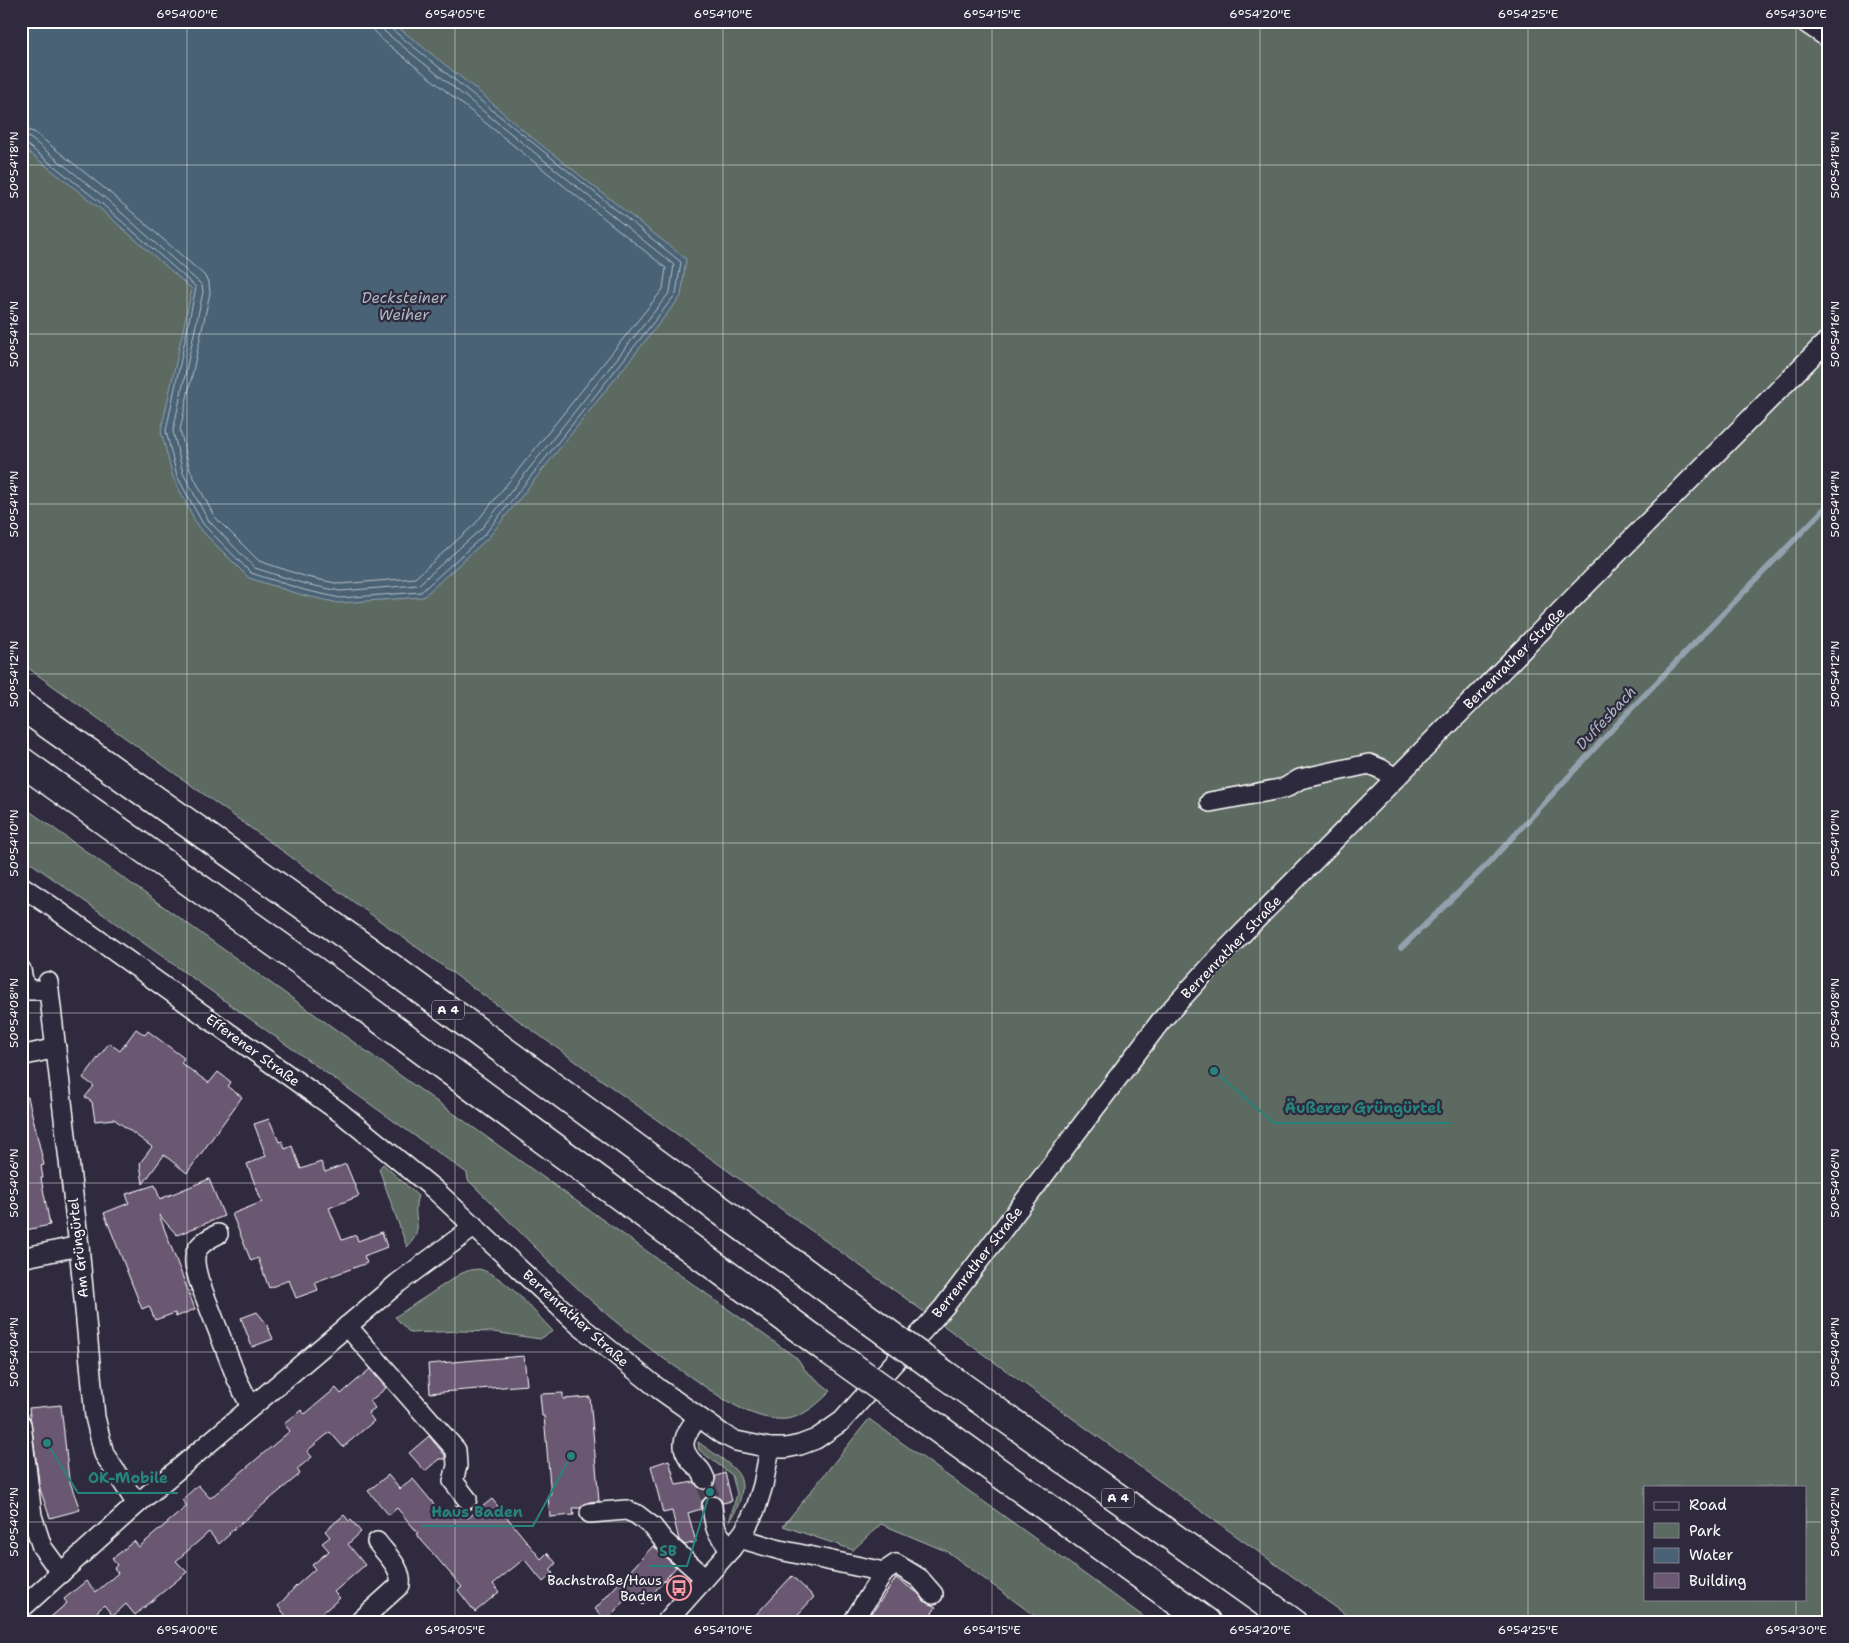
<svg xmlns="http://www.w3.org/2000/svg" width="1849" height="1643" font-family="'Shantell Sans',sans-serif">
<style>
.green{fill:#5b6b62;stroke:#adb5b0;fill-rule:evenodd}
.water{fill:#4a6275;stroke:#92a1ac}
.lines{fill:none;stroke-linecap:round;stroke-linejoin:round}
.shore{stroke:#b7c0c8;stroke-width:1}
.stream{stroke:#92a1ac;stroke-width:5.5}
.building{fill:#6b5973;stroke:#fff}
.minor-tunnel{stroke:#443f50;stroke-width:19;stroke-dasharray:19 9;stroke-linecap:butt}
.minor-casing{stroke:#fff;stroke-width:22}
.highway-casing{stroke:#fff;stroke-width:31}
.minor{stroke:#2f2a3d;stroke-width:19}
.highway{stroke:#2f2a3d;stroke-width:28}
.highway-bridge-casing{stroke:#fff;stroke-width:31;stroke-linecap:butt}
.highway-bridge{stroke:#2f2a3d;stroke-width:28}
.ticks{fill:none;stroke:#fff;stroke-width:1;stroke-opacity:0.45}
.labels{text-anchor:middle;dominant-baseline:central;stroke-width:4.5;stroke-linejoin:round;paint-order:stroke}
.shield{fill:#2f2a3d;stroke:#c1bfc5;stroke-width:1}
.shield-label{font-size:12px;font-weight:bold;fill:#fff}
.street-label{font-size:14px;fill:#fff;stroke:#2f2a3d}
.poi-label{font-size:14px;fill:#fff;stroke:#2f2a3d;text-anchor:end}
.water-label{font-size:15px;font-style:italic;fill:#aeb8c1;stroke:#2f2a3d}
.leader{fill:none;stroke:#27847c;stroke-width:2}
.callout-dot{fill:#27847c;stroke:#2f2a3d;stroke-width:2}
.callout-label{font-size:15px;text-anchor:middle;font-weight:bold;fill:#27847c;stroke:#2f2a3d;stroke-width:4.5;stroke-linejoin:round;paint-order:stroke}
.neatline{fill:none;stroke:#fff;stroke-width:2}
.ticks-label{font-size:12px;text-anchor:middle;fill:#fff}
</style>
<rect width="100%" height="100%" fill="#2f2a3d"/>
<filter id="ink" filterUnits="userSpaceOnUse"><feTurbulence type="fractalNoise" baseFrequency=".02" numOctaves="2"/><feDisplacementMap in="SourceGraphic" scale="10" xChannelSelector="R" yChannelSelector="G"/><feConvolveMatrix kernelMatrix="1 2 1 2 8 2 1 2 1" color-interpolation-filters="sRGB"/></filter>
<g filter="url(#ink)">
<!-- green -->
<g class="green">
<path d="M21 21H1828V1622H1356L21 663ZM1645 1487H1805V1599H1645Z"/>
<path d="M21 805 798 1359 805 1370 831 1391C820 1402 804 1417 787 1419 755 1422 723 1399 698 1382 674 1366 649 1349 627 1331 570 1286 520 1231 468 1180L467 1173 21 856Z"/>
<path d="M383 1164 418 1196C410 1218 427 1227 407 1247L379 1169Z"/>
<path d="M479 1269C506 1276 533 1311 553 1331L540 1339 493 1332 462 1331 410 1333 395 1317 460 1274 470 1270Z"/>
<polygon points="869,1419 1151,1622 1043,1622 948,1552 881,1524 853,1550 783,1526"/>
<path d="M698 1442C710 1451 726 1460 736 1471 749 1485 738 1509 729 1522L737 1494 732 1475 699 1450Z"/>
</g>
<!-- water -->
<polygon class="water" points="21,21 390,21 477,90 525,132 686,259 681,296 489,537 423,597 339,603 302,595 249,578 198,527 173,477 161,431 192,289 97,206 21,146"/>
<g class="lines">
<!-- shore -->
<g class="shore">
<polyline points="21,129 34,132 109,192 204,275 209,283 210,293 180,430 190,470 214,516 259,561 307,577 340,584 415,578 475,524 663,289 666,268 380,38 374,30 373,21"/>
<polyline points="21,136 30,138 105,198 202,285 203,292 173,431 183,473 208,520 255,568 305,584 340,591 418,585 481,529 670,292 674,265 385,32 382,27 381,21"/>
<polyline points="21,142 26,144 101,203 196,287 166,431 177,476 203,524 251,573 304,590 340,598 421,592 485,534 676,294 681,262 389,27 387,21"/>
</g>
<!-- stream -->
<polyline class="stream" points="1401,948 1488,864 1630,710 1828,505"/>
</g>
<!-- building -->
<g class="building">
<polygon points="136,1029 145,1035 148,1031 184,1058 181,1063 209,1083 218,1072 231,1082 228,1087 242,1097 187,1173 164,1155 143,1184 140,1163 152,1147 114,1119 95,1121 92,1102 85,1097 94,1086 83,1078 109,1043 120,1051"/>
<polygon points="28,1097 44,1165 41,1166 43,1178 41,1178 50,1225 21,1231 21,1098"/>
<polygon points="269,1119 279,1142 282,1141 285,1149 292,1146 301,1169 321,1162 325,1172 346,1164 359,1196 329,1208 342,1240 356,1235 358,1241 382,1232 387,1247 364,1256 367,1263 315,1282 318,1290 296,1298 289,1280 269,1288 258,1258 251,1261 232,1214 262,1202 247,1164 266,1156 254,1124"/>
<polygon points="209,1179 224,1216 177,1235 159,1215 195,1309 176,1317 175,1313 155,1320 149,1306 142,1309 104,1213 129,1203 126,1194 155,1185 160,1199"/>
<polygon points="257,1312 266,1323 273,1339 252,1347 241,1318"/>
<polygon points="524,1356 527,1385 430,1393 428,1364"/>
<polygon points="370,1369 386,1388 370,1401 375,1408 368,1413 374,1421 343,1447 330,1432 307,1451 312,1457 297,1469 300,1474 229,1533 230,1534 219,1544 209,1532 176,1561 187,1572 135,1615 126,1604 113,1616 104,1605 87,1622 45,1622 67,1603 64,1599 86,1581 96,1592 118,1573 114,1568 117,1565 112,1559 134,1541 139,1547 187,1506 182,1500 198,1485 210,1498 214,1495 290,1431 284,1424 301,1410 305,1414 336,1388 341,1394"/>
<polygon points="563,1393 563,1399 590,1397 599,1501 589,1502 580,1508 573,1508 574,1515 550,1517 548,1496 551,1496 544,1416 542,1416 540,1394"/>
<polygon points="61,1405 69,1479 80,1510 50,1518 40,1489 29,1408"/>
<polygon points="429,1436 445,1455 445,1459 439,1459 425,1471 409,1453"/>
<polygon points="669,1460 676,1485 694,1482 699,1488 709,1490 714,1485 716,1476 725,1473 732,1501 723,1503 717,1496 710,1495 702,1501 701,1509 688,1513 696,1542 685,1545 679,1540 672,1511 663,1513 651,1466"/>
<polygon points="388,1475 400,1489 413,1479 444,1516 457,1505 468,1518 492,1499 541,1559 547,1553 556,1563 550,1570 553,1573 543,1582 524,1559 493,1584 499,1592 475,1612 458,1590 462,1587 416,1534 418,1533 397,1508 389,1515 368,1491"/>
<polygon points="344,1515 349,1521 351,1520 361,1532 348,1544 365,1565 334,1592 340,1598 320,1615 325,1622 291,1622 278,1606 296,1586 315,1569 312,1565 329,1551 322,1543 330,1537 325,1531"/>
<polygon points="653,1546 676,1567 643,1605 630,1594 606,1621 595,1609"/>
<polygon points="792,1576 814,1597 791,1622 749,1622"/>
<polygon points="896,1578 918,1593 925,1602 936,1607 926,1622 866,1622"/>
</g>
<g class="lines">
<!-- minor-tunnel -->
<polyline class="minor-tunnel" points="705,1479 712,1506"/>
<defs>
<g id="minor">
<polyline points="1803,21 1828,38"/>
<polyline points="1210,802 1285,788 1300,779 1369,764 1381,769 1395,778"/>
<polyline points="21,886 51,906 341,1113 435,1190 580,1326 659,1389 724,1435 736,1441 770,1448 786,1448 800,1445 816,1439 842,1421 944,1307 1160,1022 1221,955 1828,340"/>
<polyline points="21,970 25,990"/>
<polyline points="48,982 79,1246 95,1417 104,1454 137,1504"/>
<polyline points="21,990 49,990"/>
<polyline points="21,1056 56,1048"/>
<path d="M218 1234C193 1246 191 1254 199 1281L237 1379 251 1407"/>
<polyline points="21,1258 79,1246"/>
<polyline points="347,1326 456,1450 457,1466 453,1481 467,1499"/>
<path d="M698 1417C686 1434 676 1445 693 1463 699 1468 702 1471 705 1479"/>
<polyline points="21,1424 32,1516 42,1547 61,1573"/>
<path d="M712 1506C715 1530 715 1531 731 1549"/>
<polyline points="590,1513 626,1510 636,1514 653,1527 664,1541 705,1578"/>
<polyline points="739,1538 780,1550 884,1572 853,1622"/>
<polyline points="884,1572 896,1564 919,1578 933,1594"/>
<polyline points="21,1609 137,1504 398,1283 475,1226"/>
<path d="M359 1622 400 1585C403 1569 386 1554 377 1542"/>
<polyline points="666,1622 731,1549 745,1530 756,1508 763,1485 770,1448"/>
</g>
<g id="highway">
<polyline points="21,705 367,950 871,1321"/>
<polyline points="21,761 341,990 830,1351"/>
<polyline points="944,1374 1292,1622"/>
<polyline points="904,1404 1206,1622"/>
</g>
</defs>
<!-- minor casing -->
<use href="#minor" class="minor-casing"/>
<!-- highway casing -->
<use href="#highway" class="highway-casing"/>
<!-- minor -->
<use href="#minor" class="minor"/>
<!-- highway -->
<use href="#highway" class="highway"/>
<defs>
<g id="highway-bridge">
<polyline points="871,1321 944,1374"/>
<polyline points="830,1351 904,1404"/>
</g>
</defs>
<!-- highway-bridge casing -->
<use href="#highway-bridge" class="highway-bridge-casing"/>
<!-- highway-bridge -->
<use href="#highway-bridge" class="highway-bridge"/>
</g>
</g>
<!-- ticks -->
<path class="ticks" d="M187 21V1622M455 21V1622M723 21V1622M992 21V1622M1260 21V1622M1528 21V1622M1796 21V1487M21 165H1828M21 334H1828M21 504H1828M21 674H1828M21 843H1828M21 1013H1828M21 1183H1828M21 1352H1828M21 1522H1645M1805 1522H1828M1796 1599V1622"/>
<!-- icons -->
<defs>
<symbol id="bus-ring" viewBox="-11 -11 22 22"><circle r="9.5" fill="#2f2a3d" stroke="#ff9aa2" stroke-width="1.5"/><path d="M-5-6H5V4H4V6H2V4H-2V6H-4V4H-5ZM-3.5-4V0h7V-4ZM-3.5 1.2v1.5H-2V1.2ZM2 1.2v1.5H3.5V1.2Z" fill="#ff9aa2"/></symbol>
</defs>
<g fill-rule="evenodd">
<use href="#bus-ring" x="665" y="1574" width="28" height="28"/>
</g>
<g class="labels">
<!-- shield labels -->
<g class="shield">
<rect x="432" y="1000.5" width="32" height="19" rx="4"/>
<rect x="1102" y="1488.5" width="32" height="19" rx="4"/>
</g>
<g class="shield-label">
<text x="448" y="1010">A 4</text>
<text x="1118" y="1498">A 4</text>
</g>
<!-- street labels -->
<g class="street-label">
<text transform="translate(1514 658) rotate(-45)">Berrenrather Straße</text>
<text transform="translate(1231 947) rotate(-46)">Berrenrather Straße</text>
<text transform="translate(253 1050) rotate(36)">Efferener Straße</text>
<text transform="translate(78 1248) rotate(-96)">Am Grüngürtel</text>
<text transform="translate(977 1262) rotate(-52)">Berrenrather Straße</text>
<text transform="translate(576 1318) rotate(42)">Berrenrather Straße</text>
</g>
<!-- poi labels -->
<g class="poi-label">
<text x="662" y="1580">Bachstraße/Haus<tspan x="662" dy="16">Baden</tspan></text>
</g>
<!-- water labels -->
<g class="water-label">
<text x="404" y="298">Decksteiner<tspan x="404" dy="17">Weiher</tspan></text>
<text transform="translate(1606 718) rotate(-47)">Duffesbach</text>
</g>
</g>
<!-- callouts -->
<path class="leader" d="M1214 1071L1274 1123H1451M47 1443L78 1493H178M571 1456L533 1526H421M710 1492L687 1566H649"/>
<g class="callout-dot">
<circle cx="1214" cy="1071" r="5"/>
<circle cx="47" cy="1443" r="5"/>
<circle cx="571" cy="1456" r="5"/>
<circle cx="710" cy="1492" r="5"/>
</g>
<g class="callout-label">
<text x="1363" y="1113">Äußerer Grüngürtel</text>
<text x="128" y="1483">OK-Mobile</text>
<text x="477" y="1517">Haus Baden</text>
<text x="668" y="1556">SB</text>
</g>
<!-- margin -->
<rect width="1849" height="1643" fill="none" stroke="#2f2a3d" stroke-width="55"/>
<!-- legend -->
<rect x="1644" y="1486" width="162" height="115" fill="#2f2a3d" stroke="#827f8b"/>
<rect x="1654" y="1502" width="25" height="8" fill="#2f2a3d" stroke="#827f8b"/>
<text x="1689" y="1510" font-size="15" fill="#ffffff">Road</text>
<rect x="1654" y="1523" width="25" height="15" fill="#5b6b62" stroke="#827f8b"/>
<text x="1689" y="1536" font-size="15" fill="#ffffff">Park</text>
<rect x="1654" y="1548" width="25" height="15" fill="#4a6275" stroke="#827f8b"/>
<text x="1689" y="1560" font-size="15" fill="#ffffff">Water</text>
<rect x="1654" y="1573" width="25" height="15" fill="#6b5973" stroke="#827f8b"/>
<text x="1689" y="1586" font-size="15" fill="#ffffff">Building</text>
<rect x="28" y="28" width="1794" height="1588" class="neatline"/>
<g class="ticks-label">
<text x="187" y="18">6°54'00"E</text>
<text x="455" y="18">6°54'05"E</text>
<text x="723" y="18">6°54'10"E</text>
<text x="992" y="18">6°54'15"E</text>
<text x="1260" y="18">6°54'20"E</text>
<text x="1528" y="18">6°54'25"E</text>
<text x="1796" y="18">6°54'30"E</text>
<text transform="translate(14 165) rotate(-90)" y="4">50°54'18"N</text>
<text transform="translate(1835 165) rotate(-90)" y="4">50°54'18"N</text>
<text transform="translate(14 334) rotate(-90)" y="4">50°54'16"N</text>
<text transform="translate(1835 334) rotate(-90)" y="4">50°54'16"N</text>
<text transform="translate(14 504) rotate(-90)" y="4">50°54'14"N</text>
<text transform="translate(1835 504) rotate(-90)" y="4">50°54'14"N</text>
<text transform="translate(14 674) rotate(-90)" y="4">50°54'12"N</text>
<text transform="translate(1835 674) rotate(-90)" y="4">50°54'12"N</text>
<text transform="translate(14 843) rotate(-90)" y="4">50°54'10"N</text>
<text transform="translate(1835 843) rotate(-90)" y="4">50°54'10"N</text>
<text transform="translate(14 1013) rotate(-90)" y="4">50°54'08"N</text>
<text transform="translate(1835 1013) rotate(-90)" y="4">50°54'08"N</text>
<text transform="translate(14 1183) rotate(-90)" y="4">50°54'06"N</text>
<text transform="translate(1835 1183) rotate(-90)" y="4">50°54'06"N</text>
<text transform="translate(14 1352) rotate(-90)" y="4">50°54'04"N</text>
<text transform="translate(1835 1352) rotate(-90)" y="4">50°54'04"N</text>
<text transform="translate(14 1522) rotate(-90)" y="4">50°54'02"N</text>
<text transform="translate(1835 1522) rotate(-90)" y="4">50°54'02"N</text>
<text x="187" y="1634">6°54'00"E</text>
<text x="455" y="1634">6°54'05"E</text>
<text x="723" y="1634">6°54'10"E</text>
<text x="992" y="1634">6°54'15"E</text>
<text x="1260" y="1634">6°54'20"E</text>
<text x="1528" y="1634">6°54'25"E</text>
<text x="1796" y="1634">6°54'30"E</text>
</g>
</svg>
